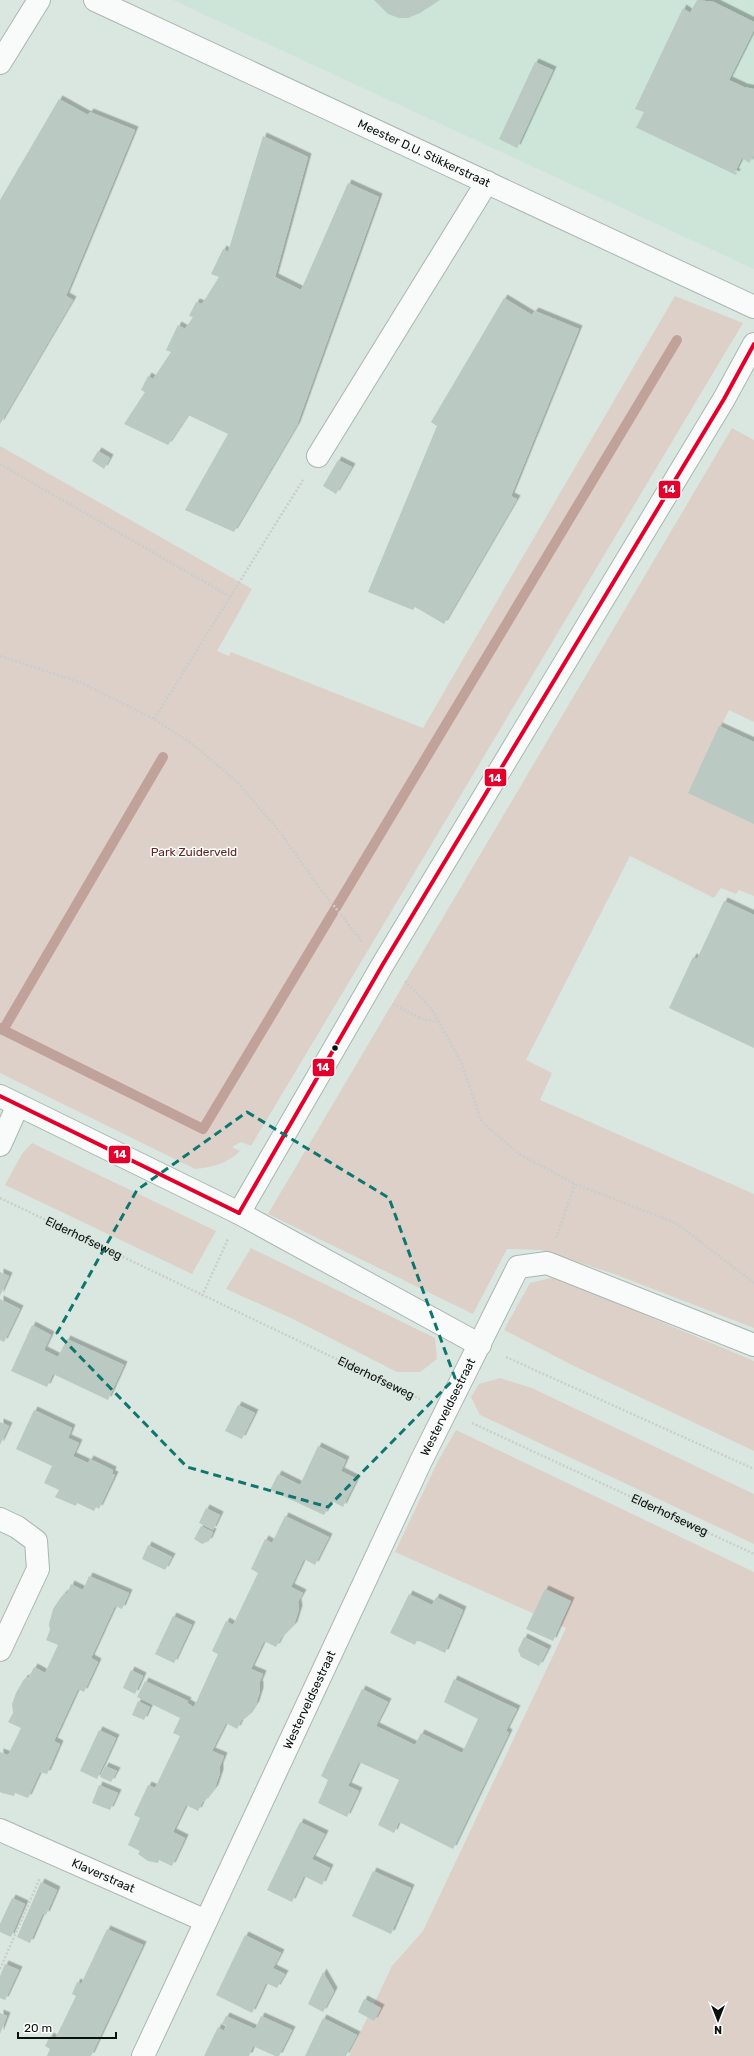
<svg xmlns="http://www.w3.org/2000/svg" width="754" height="2056" font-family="Rubik,sans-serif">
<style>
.built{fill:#cce5d8}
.green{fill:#dcd0c9}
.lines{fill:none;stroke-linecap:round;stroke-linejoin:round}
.stream{stroke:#c0a29a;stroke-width:10}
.building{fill:#bac9c2;filter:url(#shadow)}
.minor-casing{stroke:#abb6b0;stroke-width:24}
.path{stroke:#cbcecc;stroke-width:2.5;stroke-dasharray:2 2;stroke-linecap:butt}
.minor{stroke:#f9fbfa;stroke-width:22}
.bus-1-casing{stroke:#fff;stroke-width:7}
.bus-1{stroke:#e4002b;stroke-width:4}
.marked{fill:none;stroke:#0f766e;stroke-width:3;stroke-dasharray:8 5;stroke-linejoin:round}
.bus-dot{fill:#09110d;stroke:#fff;stroke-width:1.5}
.labels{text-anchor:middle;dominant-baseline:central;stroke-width:3;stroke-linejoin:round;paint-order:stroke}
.street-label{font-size:12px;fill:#09110d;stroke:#fff}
.park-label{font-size:12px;fill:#62251c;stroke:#fff}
.line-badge{stroke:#fff;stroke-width:1.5}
.badge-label{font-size:11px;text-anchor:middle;font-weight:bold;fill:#fff}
</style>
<defs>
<filter id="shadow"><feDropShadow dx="3.5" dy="-3.5" stdDeviation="0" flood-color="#0004"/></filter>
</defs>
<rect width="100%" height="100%" fill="#d9e7e0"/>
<!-- built -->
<polygon class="built" points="173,0 754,0 754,269"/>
<!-- green -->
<g class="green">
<path d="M675 296 743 323 251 1146 241 1142 232 1147 240 1151C226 1164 214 1167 195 1169L0 1073V446L252 589 217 651 229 656 231 652 423 728Z"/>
<polygon points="732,428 754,440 754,722 729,710 697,775 754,804 754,896 739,890 736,894 721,888 714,898 630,856 526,1060 552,1073 540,1100 754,1194 754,1328 614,1274 541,1250 507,1249 473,1314 268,1214"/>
<polygon points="32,1143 216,1231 192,1274 5,1185 22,1154"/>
<polygon points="251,1248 435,1338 437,1359 420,1372 397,1372 293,1319 226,1289"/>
<polygon points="555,1277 754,1361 754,1451 574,1366 504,1330 530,1283"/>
<polygon points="500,1378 532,1388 754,1494 754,1544 480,1415 471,1397 479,1384"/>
<polygon points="456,1430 754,1572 754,2056 349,2056 392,1966 423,1931 566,1628 395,1552 438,1461"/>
</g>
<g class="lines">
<!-- stream -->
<g class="stream">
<polyline points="0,1028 3,1030 163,757"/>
<polyline points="3,1030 203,1129 677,340"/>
</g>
</g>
<!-- building -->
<g class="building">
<polygon points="374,0 440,0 420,13 408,18 399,18 388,14"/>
<polygon points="697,0 714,2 754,22 754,30 729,80 744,87 754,89 754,155 749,163 742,158 735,172 737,172 736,175 635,127 637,126 644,112 635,109 683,8 690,13"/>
<polygon points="535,62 553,70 517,148 499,139"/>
<polygon points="59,99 88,115 90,112 135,130 66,296 73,300 0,424 0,200"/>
<polygon points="263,136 308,157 275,277 301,290 348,183 379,197 297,425 234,532 185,510 228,434 188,415 168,445 124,424 145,392 141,390 148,376 153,379 171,352 166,350 178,325 185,329 193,317 189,316 196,302 202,304 219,277 211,274 223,249 228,252"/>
<polygon points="504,298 532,315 535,311 579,329 511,496 517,499 444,624 415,607 413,610 368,592 437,426 431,422"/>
<polygon points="98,451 110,458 104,469 92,461"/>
<polygon points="338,460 352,467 336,494 323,486"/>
<polygon points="719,726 754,742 754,824 688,793"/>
<polygon points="724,901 754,915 754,1048 669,1008 693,957 697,959"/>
<polygon points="0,1272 9,1276 0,1296"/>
<polygon points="0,1299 20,1309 4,1342 0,1340"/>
<polygon points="32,1325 51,1335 44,1350 58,1357 67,1339 124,1365 108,1400 53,1374 47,1387 11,1371"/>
<polygon points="238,1405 255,1413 242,1439 225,1431"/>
<polygon points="34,1410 72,1428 68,1438 79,1443 73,1456 88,1463 90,1459 113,1470 112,1474 115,1475 99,1509 96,1507 94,1511 77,1503 76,1506 55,1497 59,1490 44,1483 52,1466 16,1449"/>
<polygon points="0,1422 9,1426 0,1445"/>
<polygon points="318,1446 346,1460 341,1471 357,1479 343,1507 332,1501 324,1515 270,1490 278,1474 300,1485"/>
<polygon points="206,1508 220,1515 213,1530 199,1523"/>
<polygon points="285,1516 329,1537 315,1565 304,1559 291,1587 303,1593 298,1602 299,1609 294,1625 281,1638 276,1647 264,1641 251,1669 263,1674 259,1684 260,1685 260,1691 256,1704 248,1716 243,1720 242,1719 237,1729 226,1723 212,1751 224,1756 220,1766 220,1773 215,1788 204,1802 203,1801 198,1811 186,1805 173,1832 185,1838 172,1866 159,1860 158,1863 148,1861 138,1854 140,1851 128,1845 140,1818 134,1815 148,1785 155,1788 167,1763 180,1736 173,1733 180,1718 137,1697 145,1681 188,1701 184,1709 187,1703 194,1707 218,1654 212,1651 226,1621 233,1625 258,1573 251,1569 265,1539 272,1543"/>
<polygon points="201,1526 213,1532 209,1541 202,1544 194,1539"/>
<polygon points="148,1545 172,1557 165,1570 142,1559"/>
<polygon points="89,1576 129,1593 122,1609 115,1606 91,1658 98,1662 84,1692 78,1689 54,1741 60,1744 47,1774 40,1772 28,1798 15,1793 14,1796 2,1793 0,1792 0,1752 8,1755 21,1728 8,1722 13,1713 12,1704 16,1693 24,1679 29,1677 34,1667 45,1673 58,1645 46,1640 50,1630 49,1624 53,1609 61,1597 65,1593 67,1594 71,1584 83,1590"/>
<polygon points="545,1589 571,1601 553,1641 526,1629"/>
<polygon points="409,1594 432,1605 436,1597 463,1610 445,1653 417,1640 415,1645 390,1633"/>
<polygon points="173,1616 192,1625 174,1663 155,1654"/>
<polygon points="524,1637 548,1649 539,1666 521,1657 518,1650"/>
<polygon points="131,1670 143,1676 135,1694 123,1688"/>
<polygon points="454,1679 517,1709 506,1731 509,1733 453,1849 399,1822 394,1833 378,1825 399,1780 359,1762 348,1786 359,1791 347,1817 318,1803 328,1780 321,1776 362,1689 388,1702 376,1726 415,1745 421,1733 462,1753 478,1719 444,1702"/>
<polygon points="138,1701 150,1707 144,1720 132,1715"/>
<polygon points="99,1730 116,1738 97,1779 80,1771"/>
<polygon points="105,1766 117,1771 111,1782 100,1777"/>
<polygon points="99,1785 118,1793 110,1810 92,1803"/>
<polygon points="300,1822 325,1834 312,1859 330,1868 322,1885 304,1876 292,1902 267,1890"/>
<polygon points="373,1871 411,1888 391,1934 352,1916"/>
<polygon points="41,1882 57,1890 46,1915 43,1913 30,1943 17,1937"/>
<polygon points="12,1898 25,1904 11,1937 0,1932 0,1924"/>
<polygon points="107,1929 143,1945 91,2056 47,2056 50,2049 45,2046 50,2036 55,2039 76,1996 72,1994 77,1982 81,1984"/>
<polygon points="245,1935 281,1953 273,1968 285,1974 277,1988 266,1983 252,2013 216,1995"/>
<polygon points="5,1964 19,1970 5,2000 0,1998 0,1976"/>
<polygon points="323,1972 334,1991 323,2012 308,2004"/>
<polygon points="364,1999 381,2008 374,2021 358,2012"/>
<polygon points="0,2013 7,2016 0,2034"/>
<polygon points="226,2016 255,2029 261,2016 292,2030 279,2056 275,2056 253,2046 249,2056 204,2056 218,2027 224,2031 226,2025 222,2024"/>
<polygon points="323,2018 357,2035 346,2056 305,2056"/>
</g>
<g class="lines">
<defs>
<g id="minor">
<path id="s3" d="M95 0 754 307"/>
<polyline points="0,63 39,0"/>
<polyline points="318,456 487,182"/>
<polyline points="0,1096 239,1213 480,1345"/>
<polyline points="0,1145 18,1105"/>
<polyline points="239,1213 383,964 724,399 754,344"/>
<polyline points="0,1519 17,1527 36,1541 38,1569 0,1650"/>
<path id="s4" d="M0 1830 206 1921"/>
<path id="s5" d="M143 2056 421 1461 518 1267 547 1263 754 1345"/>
</g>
</defs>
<!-- minor casing -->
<use href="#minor" class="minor-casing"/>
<!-- path -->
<g class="path">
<polyline points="0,464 229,596"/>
<polyline points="0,656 82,683 154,719 191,743 236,781 280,832 316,883 363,943"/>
<polyline points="154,719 303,480"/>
<polyline points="405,981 431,1008 461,1062 482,1122 519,1154 575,1184 676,1223 754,1283"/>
<polyline points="393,1004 422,1019 438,1021"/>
<path id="s1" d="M0 1198 420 1399"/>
<polyline points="556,1238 575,1184"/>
<polyline points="202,1296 228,1239"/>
<polyline points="506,1357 754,1469"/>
<path id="s2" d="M472 1423 754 1554"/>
<polyline points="0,1969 40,1878"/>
</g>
<!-- minor -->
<use href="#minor" class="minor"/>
<defs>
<g id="bus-1">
<polyline points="0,1096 239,1213"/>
<polyline points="239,1213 383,964 724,399 754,344"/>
</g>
</defs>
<!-- bus-1 casing -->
<use href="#bus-1" class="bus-1-casing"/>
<!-- bus-1 -->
<use href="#bus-1" class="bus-1"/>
</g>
<!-- marked area -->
<path class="marked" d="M247 1112 389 1198 455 1378 328 1507 187 1467 57 1333 137 1190Z"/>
<!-- markers -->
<circle class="bus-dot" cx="335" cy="1048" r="3.5"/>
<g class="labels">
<!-- street labels -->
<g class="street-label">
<text stroke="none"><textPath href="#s3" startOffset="363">Meester D.U. Stikkerstraat</textPath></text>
<text stroke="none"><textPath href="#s1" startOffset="93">Elderhofseweg</textPath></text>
<text stroke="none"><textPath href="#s1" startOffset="417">Elderhofseweg</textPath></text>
<text stroke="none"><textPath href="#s5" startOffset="717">Westerveldsestraat</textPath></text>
<text stroke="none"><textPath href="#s2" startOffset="218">Elderhofseweg</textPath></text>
<text stroke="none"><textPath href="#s5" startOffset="393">Westerveldsestraat</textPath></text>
<text stroke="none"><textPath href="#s4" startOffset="113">Klaverstraat</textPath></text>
</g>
<!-- park labels -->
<g class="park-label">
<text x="194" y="852">Park Zuiderveld</text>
</g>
</g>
<g class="line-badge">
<rect x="658" y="480" width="23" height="19" rx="4" fill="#e4002b"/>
<rect x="484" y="768" width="23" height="19" rx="4" fill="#e4002b"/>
<rect x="312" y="1058" width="23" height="19" rx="4" fill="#e4002b"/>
<rect x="108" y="1145" width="23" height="19" rx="4" fill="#e4002b"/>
</g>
<g class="badge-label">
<text x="669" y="493">14</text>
<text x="495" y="782">14</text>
<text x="323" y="1071">14</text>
<text x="120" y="1158">14</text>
</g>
<!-- north arrow -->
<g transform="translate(718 2020) rotate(180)" stroke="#ffffff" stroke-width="3" paint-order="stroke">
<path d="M0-3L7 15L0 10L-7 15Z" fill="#09110d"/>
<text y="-6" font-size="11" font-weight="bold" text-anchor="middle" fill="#09110d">N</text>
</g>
<!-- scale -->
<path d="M18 2032v6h98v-6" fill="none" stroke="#09110d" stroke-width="2"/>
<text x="24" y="2032" font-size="12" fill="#09110d" stroke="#ffffff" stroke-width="3" paint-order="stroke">20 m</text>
</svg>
